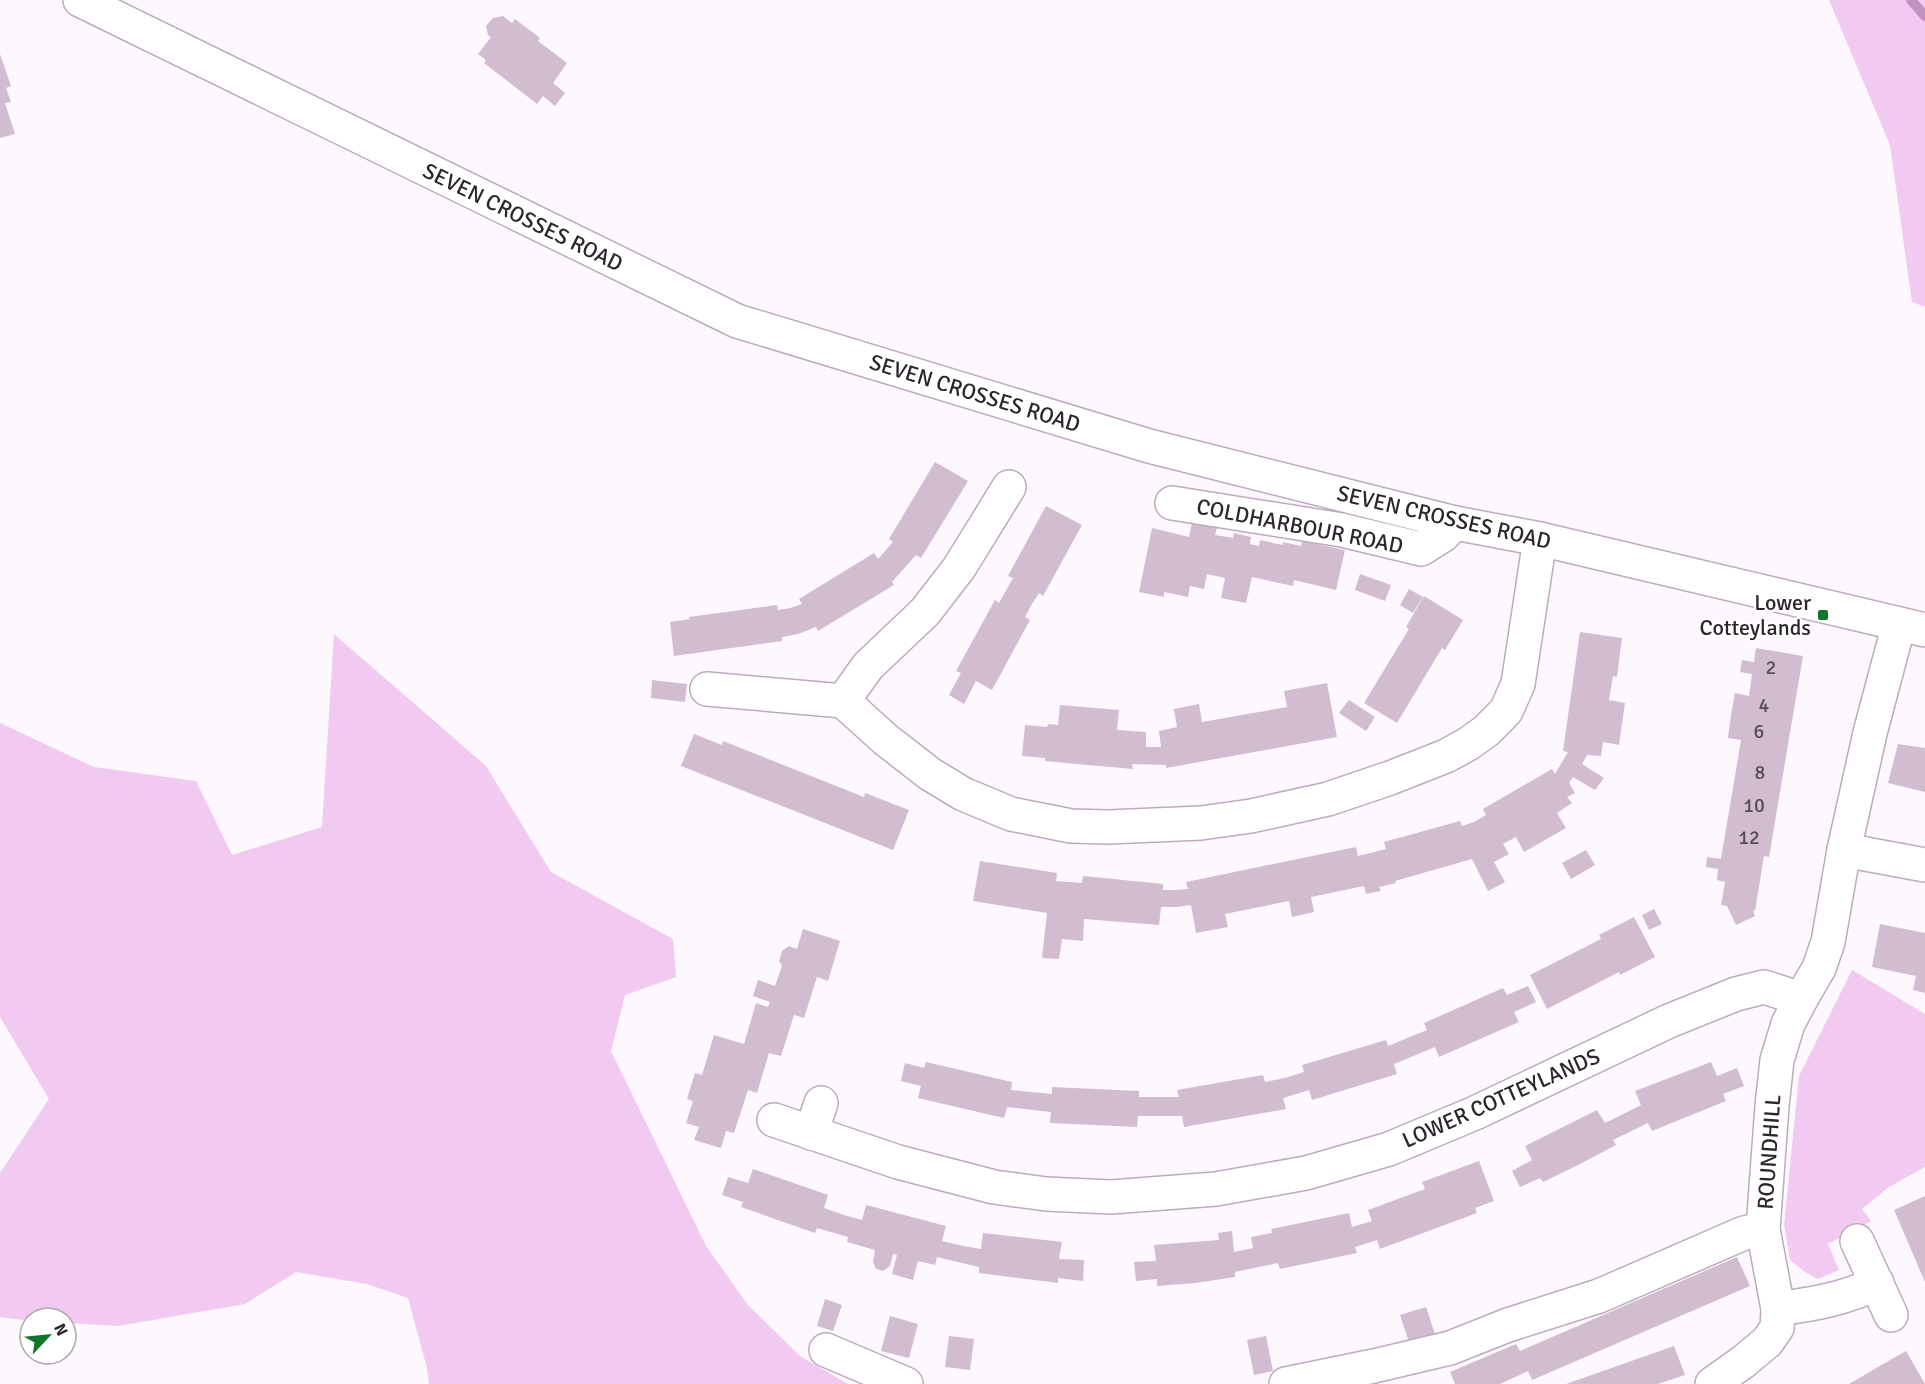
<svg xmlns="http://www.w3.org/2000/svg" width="1925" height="1384" font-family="Signika,sans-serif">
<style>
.green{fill:#f1c9f1}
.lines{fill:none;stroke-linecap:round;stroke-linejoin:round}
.stream{stroke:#c291c2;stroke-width:10}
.building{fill:#d1bcd0}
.minor-casing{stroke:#beaabe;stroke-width:36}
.minor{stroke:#fff;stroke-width:33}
.poi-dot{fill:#107629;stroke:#fff;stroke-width:2}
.labels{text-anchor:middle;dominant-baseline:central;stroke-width:4.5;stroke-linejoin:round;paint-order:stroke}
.number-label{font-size:20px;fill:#564b56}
.street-label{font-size:22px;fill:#2d252d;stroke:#fff}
.poi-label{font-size:22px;fill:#2d252d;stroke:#fff;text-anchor:end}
</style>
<rect width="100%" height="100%" fill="#fdf8fd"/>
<!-- green -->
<g class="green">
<polygon points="1829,0 1925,0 1925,307 1912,302 1890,145"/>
<polygon points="334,634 486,766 551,872 673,939 676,977 625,995 611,1051 706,1246 748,1305 800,1356 848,1384 429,1384 427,1368 408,1298 367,1284 296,1272 245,1304 118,1326 66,1323 66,1318 30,1318 30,1321 0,1317 0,1173 49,1099 0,1017 0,723 94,767 196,781 232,855 322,827"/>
<polygon points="1852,970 1925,1014 1925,1167 1889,1187 1862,1209 1871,1221 1828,1244 1839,1270 1818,1279 1805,1272 1790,1260 1784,1225 1799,1076"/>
</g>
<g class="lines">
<!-- stream -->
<polyline class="stream" points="1911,0 1925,16"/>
</g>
<!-- building -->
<g class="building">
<polygon points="503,16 512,23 515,19 540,38 538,41 567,63 553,83 565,93 555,106 543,96 537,104 484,63 486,60 478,54 491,37 488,35 486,26 493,18"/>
<polygon points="0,54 11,86 6,88 11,102 5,103 15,134 0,138"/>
<polygon points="935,462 968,481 921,558 916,555 892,582 894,585 818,631 816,627 798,634 782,637 782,641 674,656 670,622 690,619 689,617 777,605 778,610 790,608 802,604 799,599 874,553 878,559 893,542 889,539"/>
<polygon points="1046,506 1082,525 1043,596 1039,593 1032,604 1025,617 1030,620 992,690 976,681 964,704 949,695 961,673 956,671 995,600 999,603 1013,578 1008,576"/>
<polygon points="1192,523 1217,528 1215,535 1233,538 1234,533 1251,537 1250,544 1259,546 1260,540 1283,545 1283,542 1301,546 1302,541 1345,550 1336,590 1294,580 1293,586 1252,577 1246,603 1221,598 1225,578 1207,574 1204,589 1190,586 1188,597 1164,592 1164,597 1139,592 1152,528 1189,537"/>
<polygon points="1360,574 1391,585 1385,601 1355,590"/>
<polygon points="1409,589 1423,597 1413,613 1400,605"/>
<polygon points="1424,596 1463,620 1445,650 1442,648 1397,723 1364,703 1409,629 1406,627"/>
<polygon points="1580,632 1622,638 1617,677 1613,676 1609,700 1625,703 1619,745 1603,742 1601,756 1587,755 1582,764 1604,778 1595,790 1573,777 1569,783 1575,793 1567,797 1572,803 1557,813 1566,828 1524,852 1516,837 1503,844 1509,854 1494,862 1505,882 1488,891 1472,859 1395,881 1396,883 1379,887 1381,891 1366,894 1364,886 1311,897 1314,912 1292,917 1289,901 1225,914 1228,927 1196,933 1191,905 1177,907 1161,907 1159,925 1084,919 1083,941 1062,939 1059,959 1042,958 1047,913 973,901 980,861 1057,873 1056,881 1082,883 1083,876 1163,884 1163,890 1175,890 1188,889 1186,882 1356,847 1358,856 1386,849 1384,842 1460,821 1462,826 1474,822 1486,815 1483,809 1552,769 1555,774 1568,752 1563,751"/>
<polygon points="1756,648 1803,656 1769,857 1764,856 1755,911 1753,910 1755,916 1736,925 1727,906 1721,905 1725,882 1717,880 1718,869 1706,867 1707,857 1721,859 1741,740 1728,738 1731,715 1735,693 1749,696 1752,674 1740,672 1742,660 1754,662"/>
<polygon points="652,680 687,684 685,702 651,698"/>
<polygon points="1327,683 1337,737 1166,768 1166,765 1132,764 1133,769 1088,765 1045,761 1045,758 1022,756 1025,725 1047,727 1048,724 1058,725 1060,705 1119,710 1117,730 1146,732 1146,747 1161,747 1159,731 1177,727 1174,709 1199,704 1202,722 1287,707 1284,691"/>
<polygon points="1349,700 1375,717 1366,731 1339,713"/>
<polygon points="694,734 722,745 723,741 864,797 865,793 909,810 893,850 681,766"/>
<polygon points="1898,744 1925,748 1925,792 1888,783"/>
<polygon points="1586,850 1595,865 1571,879 1562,863"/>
<polygon points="1654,909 1662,924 1649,930 1642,915"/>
<polygon points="1634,917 1655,957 1620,975 1619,972 1547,1009 1530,975 1601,939 1599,935"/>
<polygon points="1880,924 1925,933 1925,993 1913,990 1916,976 1872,967"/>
<polygon points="803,929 840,941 828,981 817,977 804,1018 794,1015 781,1056 769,1053 757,1093 748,1090 734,1133 726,1131 721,1148 694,1140 699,1127 686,1123 693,1101 687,1099 695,1073 702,1075 714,1035 744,1044 756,1003 768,1007 770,1002 753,996 758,980 775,986 782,966 779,961 782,951 789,946 797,949"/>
<polygon points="1528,986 1536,1002 1514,1012 1519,1022 1439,1057 1435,1047 1394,1064 1397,1074 1312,1100 1309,1090 1283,1098 1286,1109 1184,1127 1182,1116 1138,1116 1137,1127 1050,1123 1051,1112 1007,1107 1004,1118 918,1098 921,1086 901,1081 905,1063 924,1068 926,1062 1012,1082 1011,1090 1052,1094 1052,1087 1139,1091 1139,1097 1179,1097 1177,1090 1263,1075 1265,1082 1285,1078 1304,1072 1302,1065 1386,1040 1388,1046 1427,1030 1424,1023 1503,988 1507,995"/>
<polygon points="1711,1062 1717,1076 1737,1068 1744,1086 1723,1094 1726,1101 1652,1131 1648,1123 1613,1140 1616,1145 1578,1165 1543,1182 1540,1178 1520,1187 1512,1171 1532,1160 1525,1146 1597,1110 1605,1123 1641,1105 1635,1091"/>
<polygon points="1479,1161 1494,1201 1475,1208 1477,1213 1380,1249 1377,1240 1355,1247 1357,1253 1280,1269 1278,1263 1235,1272 1235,1277 1196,1283 1157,1286 1157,1279 1136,1281 1134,1262 1156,1261 1154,1245 1219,1240 1218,1233 1232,1231 1234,1252 1253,1248 1251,1237 1272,1233 1271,1229 1349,1213 1352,1227 1372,1221 1368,1210 1425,1189 1422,1182"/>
<polygon points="753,1169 828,1195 824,1208 844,1215 862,1220 866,1205 946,1226 942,1241 963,1246 981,1249 983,1233 1062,1242 1059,1259 1084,1260 1083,1281 1058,1278 1058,1283 979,1273 979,1267 937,1257 935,1265 918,1261 913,1280 892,1274 897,1255 893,1254 890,1266 883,1271 876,1269 873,1262 875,1250 847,1242 848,1237 817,1228 815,1233 741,1207 743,1202 722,1195 728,1177 748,1183"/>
<polygon points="1925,1196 1925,1282 1894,1210"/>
<polygon points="1737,1257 1750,1286 1532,1380 1528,1371 1500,1384 1455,1384 1450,1372 1516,1344 1520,1351"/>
<polygon points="825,1299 842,1305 833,1331 817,1326"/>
<polygon points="1426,1307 1436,1337 1410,1345 1400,1315"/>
<polygon points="890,1316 918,1324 909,1358 881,1351"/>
<polygon points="949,1336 974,1339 970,1370 945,1367"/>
<polygon points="1266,1336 1273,1371 1254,1375 1247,1340"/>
<polygon points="1674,1346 1685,1375 1658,1384 1566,1384"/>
<polygon points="1906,1351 1925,1384 1849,1384 1878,1367"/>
</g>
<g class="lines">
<defs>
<g id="minor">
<polyline points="80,0 737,321 1149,446 1455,523 1540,539 1925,630"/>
<polyline points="1172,503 1342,530 1421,549 1443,535 1455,523"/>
<polyline points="707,689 843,701 885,739 930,774 963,794 1011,814 1071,826 1108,827 1201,823 1251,816 1328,799 1390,778 1446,756 1468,744 1486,731 1506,711 1518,684 1540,539"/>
<polyline points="843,701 868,666 925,612 959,568 1009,487"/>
<polyline points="1844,850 1925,865"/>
<polyline points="774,1120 898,1162 994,1187 1046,1194 1111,1197 1216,1189 1306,1173 1389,1149 1475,1113 1669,1021 1736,994 1764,987 1801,999 1819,968 1828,942 1844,850 1870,733 1899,624"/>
<polyline points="811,1133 821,1103"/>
<polyline points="1857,1241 1891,1315"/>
<path d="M1778 1309C1813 1304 1845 1299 1877 1283"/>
<polyline points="826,1350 906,1384"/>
<polyline points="1286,1384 1374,1366 1450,1348 1508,1325 1599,1296 1744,1233 1763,1229"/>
<polyline points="1712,1384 1743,1362 1767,1342 1777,1328 1778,1309 1763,1229 1772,1106 1777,1060 1788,1024 1801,999"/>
</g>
</defs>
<!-- minor casing -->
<use href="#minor" class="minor-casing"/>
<!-- minor -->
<use href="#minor" class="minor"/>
</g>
<!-- markers -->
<rect class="poi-dot" x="1817" y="609" width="12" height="12" rx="3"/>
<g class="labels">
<!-- number labels -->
<g class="number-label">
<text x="1771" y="667">2</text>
<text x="1764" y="705">4</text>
<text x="1759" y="731">6</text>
<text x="1760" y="772">8</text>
<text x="1754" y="805">10</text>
<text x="1749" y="837">12</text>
</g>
<!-- street labels -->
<g class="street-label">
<text transform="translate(523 217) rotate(26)">SEVEN CROSSES ROAD</text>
<text transform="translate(975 393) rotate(17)">SEVEN CROSSES ROAD</text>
<text transform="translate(1444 517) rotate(13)">SEVEN CROSSES ROAD</text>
<text transform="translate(1300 526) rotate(11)">COLDHARBOUR ROAD</text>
<text transform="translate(1501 1098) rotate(-24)">LOWER COTTEYLANDS</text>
<text transform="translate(1769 1152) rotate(-86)">ROUNDHILL</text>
</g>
<!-- poi labels -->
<g class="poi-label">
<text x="1811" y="602">Lower<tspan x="1811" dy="25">Cotteylands</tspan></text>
</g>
</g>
<!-- north arrow -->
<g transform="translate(48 1336) rotate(64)"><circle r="28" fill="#ffffff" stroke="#aba8ab" stroke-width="1.5"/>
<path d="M0-4.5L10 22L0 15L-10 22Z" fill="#107629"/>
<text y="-9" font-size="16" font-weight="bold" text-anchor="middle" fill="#2d252d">N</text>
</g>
</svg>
